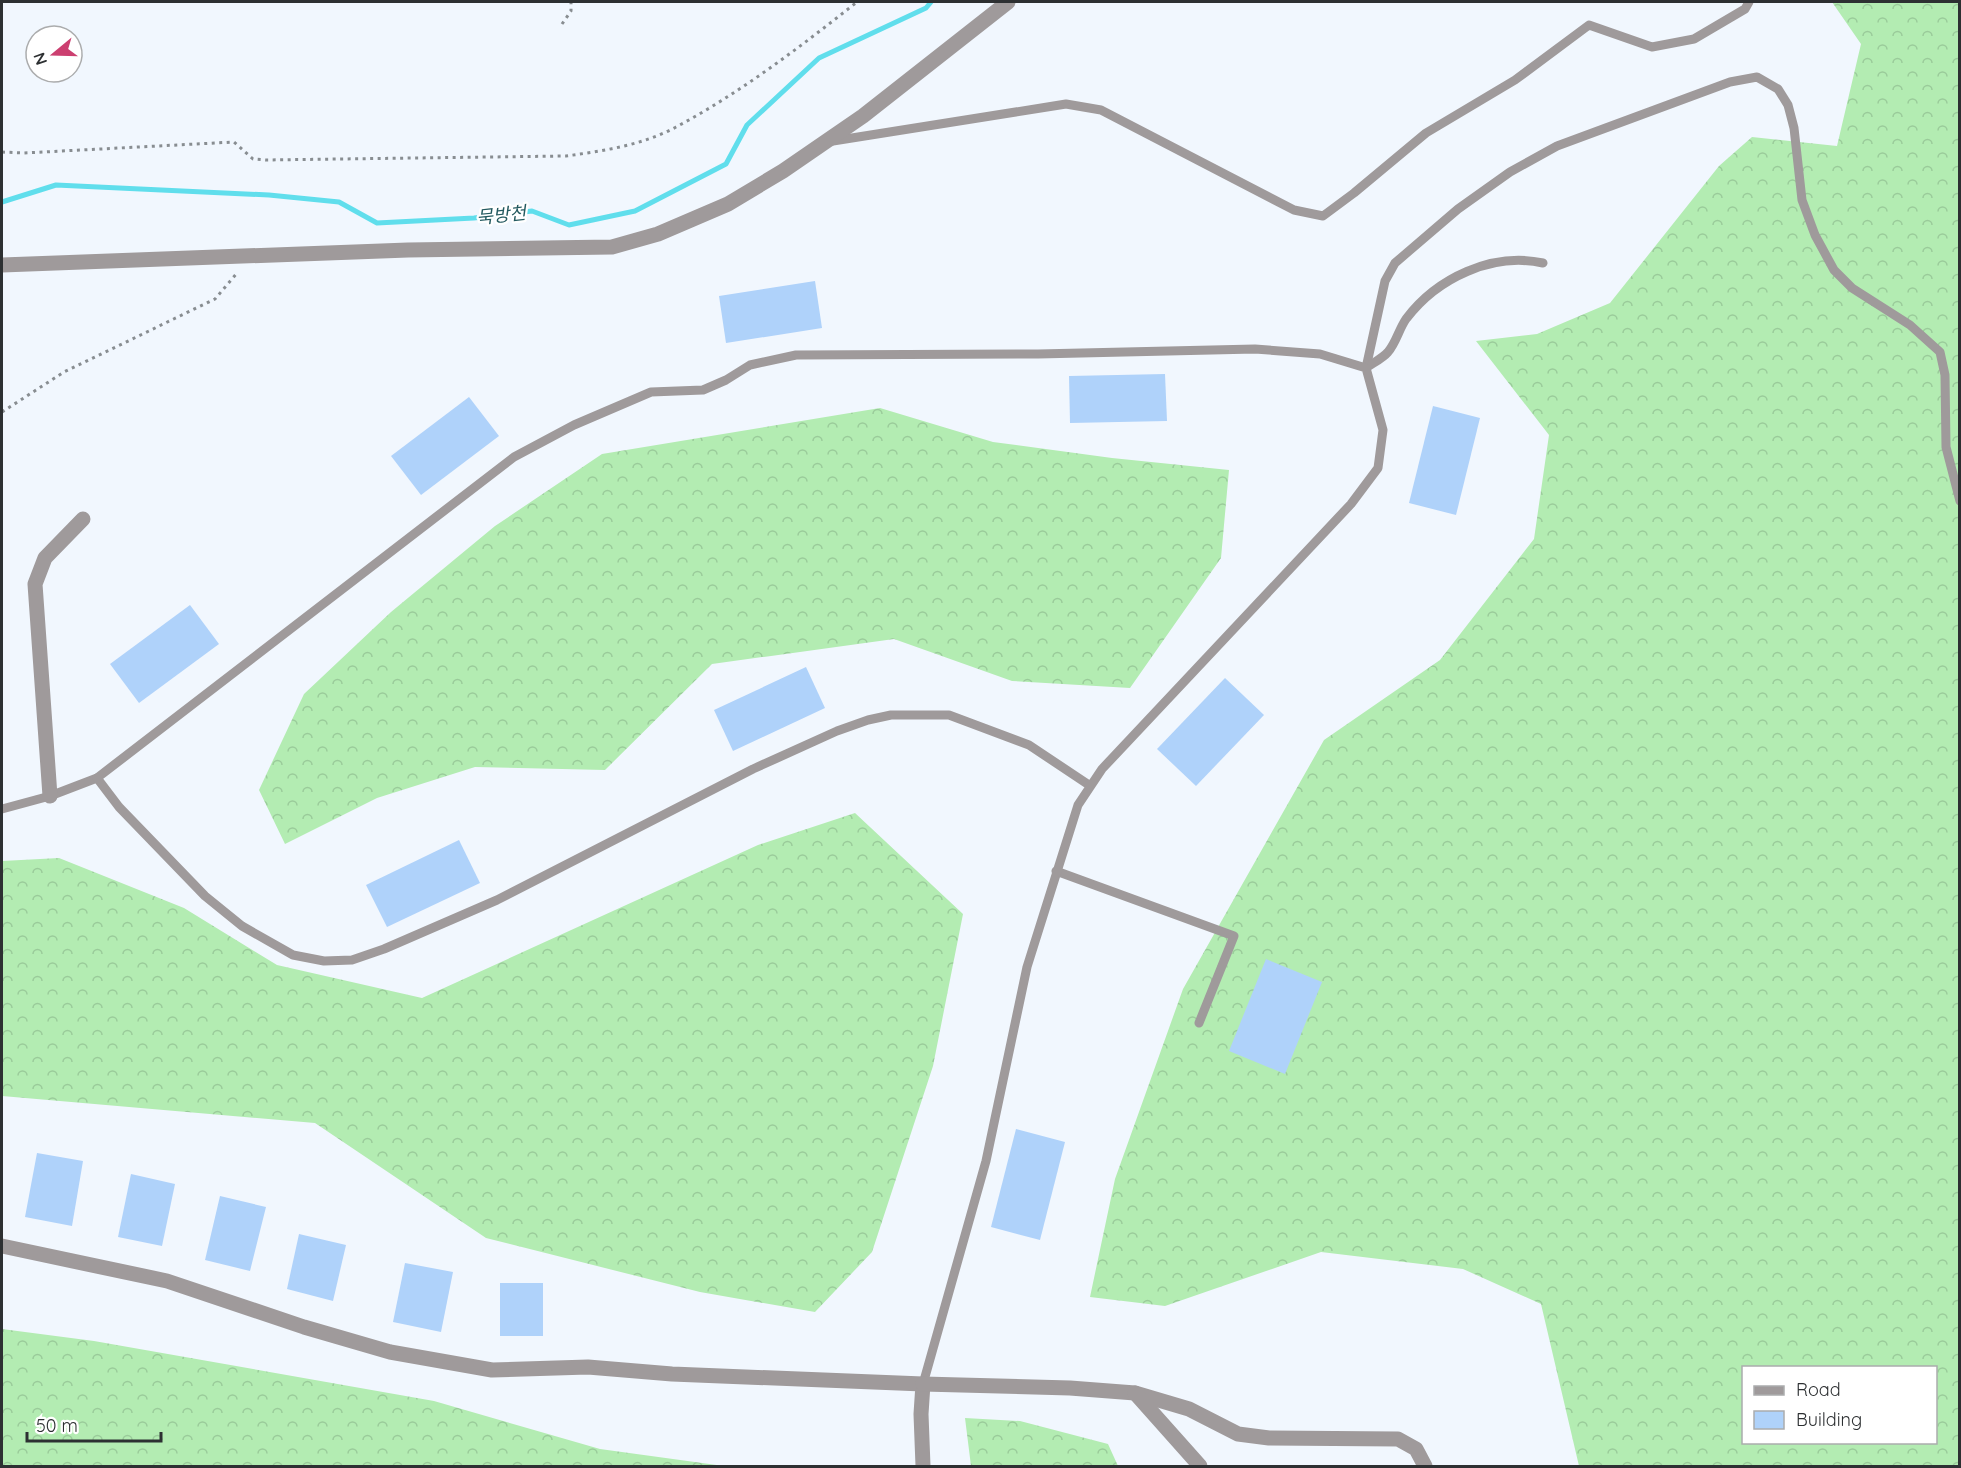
<svg xmlns="http://www.w3.org/2000/svg" width="1961" height="1468" font-family="Quicksand,'Noto Sans KR',sans-serif">
<style>
.forest{fill:url(#forest-crowns);fill-rule:evenodd}
.lines{fill:none;stroke-linecap:round;stroke-linejoin:round}
.stream{stroke:#60deec;stroke-width:5}
.building{fill:#afd2fa}
.path{stroke:#888d91;stroke-width:3;stroke-dasharray:3 4.5;stroke-linecap:butt}
.lane{stroke:#9f9a9b;stroke-width:9}
.street{stroke:#9f9a9b;stroke-width:15}
.labels{text-anchor:middle;dominant-baseline:central;stroke-width:4.5;stroke-linejoin:round;paint-order:stroke}
.water-label{font-size:18px;font-style:italic;fill:#23595f;stroke:#fff}
</style>
<defs>
<pattern id="forest-crowns" width="20" height="18" patternUnits="userSpaceOnUse" patternTransform="scale(1.5)"><rect width="20" height="18" fill="#b3ecb2"/><path d="M2 6a3 3 0 1 1 6 0M12 15a3 3 0 1 1 6 0" fill="none" stroke="#9acb9a"/></pattern>
</defs>
<rect width="100%" height="100%" fill="#f1f7fe"/>
<!-- forest -->
<g class="forest">
<path d="M1832 2H1959V1466H1579L1541 1304 1463 1269 1321 1252 1165 1306 1090 1297 1115 1179 1183 989 1324 740 1440 660 1534 539 1549 435 1476 341 1537 334 1610 303 1719 166 1752 137 1837 146 1861 44ZM1744 1368H1936V1442H1744Z"/>
<polygon points="880,408 993,442 1112,458 1229,470 1221,558 1130,688 1012,681 894,639 712,664 605,770 475,767 377,798 285,844 259,790 304,694 391,612 495,526 602,454"/>
<polygon points="855,813 963,914 933,1066 872,1252 815,1312 700,1292 486,1238 315,1123 2,1096 2,861 59,858 184,908 277,965 422,998 758,845"/>
<polygon points="2,1329 94,1341 434,1401 600,1449 724,1466 2,1466"/>
<polygon points="965,1418 1020,1421 1108,1444 1118,1466 971,1466"/>
</g>
<g class="lines">
<!-- stream -->
<polyline class="stream" points="2,202 56,185 269,195 339,202 377,223 474,218 532,211 569,225 635,211 726,164 747,125 819,58 926,8 931,2"/>
</g>
<!-- building -->
<g class="building">
<polygon points="815,281 822,328 726,343 719,296"/>
<polygon points="1165,374 1167,421 1070,423 1069,376"/>
<polygon points="469,397 499,436 421,495 391,456"/>
<polygon points="1433,406 1480,418 1456,515 1409,503"/>
<polygon points="190,605 219,644 139,703 110,664"/>
<polygon points="806,667 825,708 733,751 714,710"/>
<polygon points="1225,678 1264,715 1196,786 1157,749"/>
<polygon points="459,840 480,883 387,927 366,885"/>
<polygon points="1266,959 1322,982 1285,1074 1229,1051"/>
<polygon points="1016,1129 1065,1142 1040,1240 991,1227"/>
<polygon points="37,1153 83,1161 72,1226 25,1217"/>
<polygon points="131,1174 175,1184 162,1246 118,1237"/>
<polygon points="220,1196 266,1207 250,1271 205,1260"/>
<polygon points="299,1234 346,1245 333,1301 287,1289"/>
<polygon points="405,1263 453,1272 441,1332 393,1322"/>
<rect x="500" y="1283" width="43" height="53"/>
</g>
<g class="lines">
<!-- path -->
<g class="path">
<polyline points="562,24 571,11 571,2"/>
<path d="M2 152 24 153 234 142 253 159 266 160 566 156C603 151 643 145 676 127 740 93 800 47 857 2"/>
<polyline points="2,412 64,372 215,299 237,273"/>
</g>
<!-- lane -->
<g class="lane">
<polyline points="833,141 1066,104 1101,110 1294,210 1323,216 1354,193 1426,133 1515,80 1589,25 1652,47 1694,39 1745,9 1749,2"/>
<polyline points="1366,368 1385,281 1395,263 1458,209 1510,172 1557,146 1730,82 1757,77 1778,89 1788,105 1794,128 1802,200 1815,235 1834,270 1852,288 1910,325 1940,352 1945,375 1946,447 1960,501"/>
<path d="M1366 368C1373 363 1383 358 1388 352 1396 343 1399 329 1406 319 1437 278 1492 252 1543 263"/>
<polyline points="2,809 50,796 97,778"/>
<polyline points="1056,871 1234,936 1199,1023"/>
<polyline points="923,1384 986,1161 1027,967 1078,805 1102,769 1351,504 1378,468 1383,430 1366,368 1320,354 1255,349 1038,354 796,355 750,365 726,380 703,390 651,392 574,425 514,457 97,778 119,807 205,896 242,926 293,955 324,961 352,960 384,949 497,900 753,769 837,731 868,720 891,715 949,715 1029,745 1089,785"/>
</g>
<!-- street -->
<g class="street">
<polyline points="2,265 408,250 612,247 658,234 728,204 783,171 863,116 1008,2"/>
<polyline points="50,796 35,584 45,558 83,519"/>
<polyline points="2,1246 167,1281 304,1327 390,1352 492,1370 588,1367 672,1374 923,1384 921,1414 923,1466"/>
<polyline points="923,1384 1070,1388 1135,1393 1189,1409 1238,1434 1269,1438 1398,1439 1416,1449 1425,1466"/>
<polyline points="1135,1393 1200,1466"/>
</g>
</g>
<g class="labels">
<!-- water labels -->
<g class="water-label">
<text transform="translate(501 215) rotate(-6)">묵방천</text>
</g>
</g>
<!-- border -->
<rect width="1961" height="1468" fill="none" stroke="#2d3032" stroke-width="6"/>
<!-- legend -->
<rect x="1742" y="1366" width="195" height="78" fill="#ffffff" stroke="#abacad" stroke-width="1.5"/>
<rect x="1754" y="1386" width="30" height="9" fill="#9f9a9b" stroke="#abacad" stroke-width="1.5"/>
<text x="1796" y="1396" font-size="18" fill="#2d3032">Road</text>
<rect x="1754" y="1411" width="30" height="18" fill="#afd2fa" stroke="#abacad" stroke-width="1.5"/>
<text x="1796" y="1426" font-size="18" fill="#2d3032">Building</text>
<!-- north arrow -->
<g transform="translate(54 54) rotate(251)"><circle r="28" fill="#ffffff" stroke="#abacad" stroke-width="1.5"/>
<path d="M0-4.5L10 22L0 15L-10 22Z" fill="#cc3f70"/>
<text y="-9" font-size="16" font-weight="bold" text-anchor="middle" fill="#2d3032">N</text>
</g>
<!-- scale -->
<path d="M27 1432v9h134v-9" fill="none" stroke="#2d3032" stroke-width="3"/>
<text x="36" y="1432" font-size="18" fill="#2d3032" stroke="#ffffff" stroke-width="4.5" paint-order="stroke">50 m</text>
</svg>
